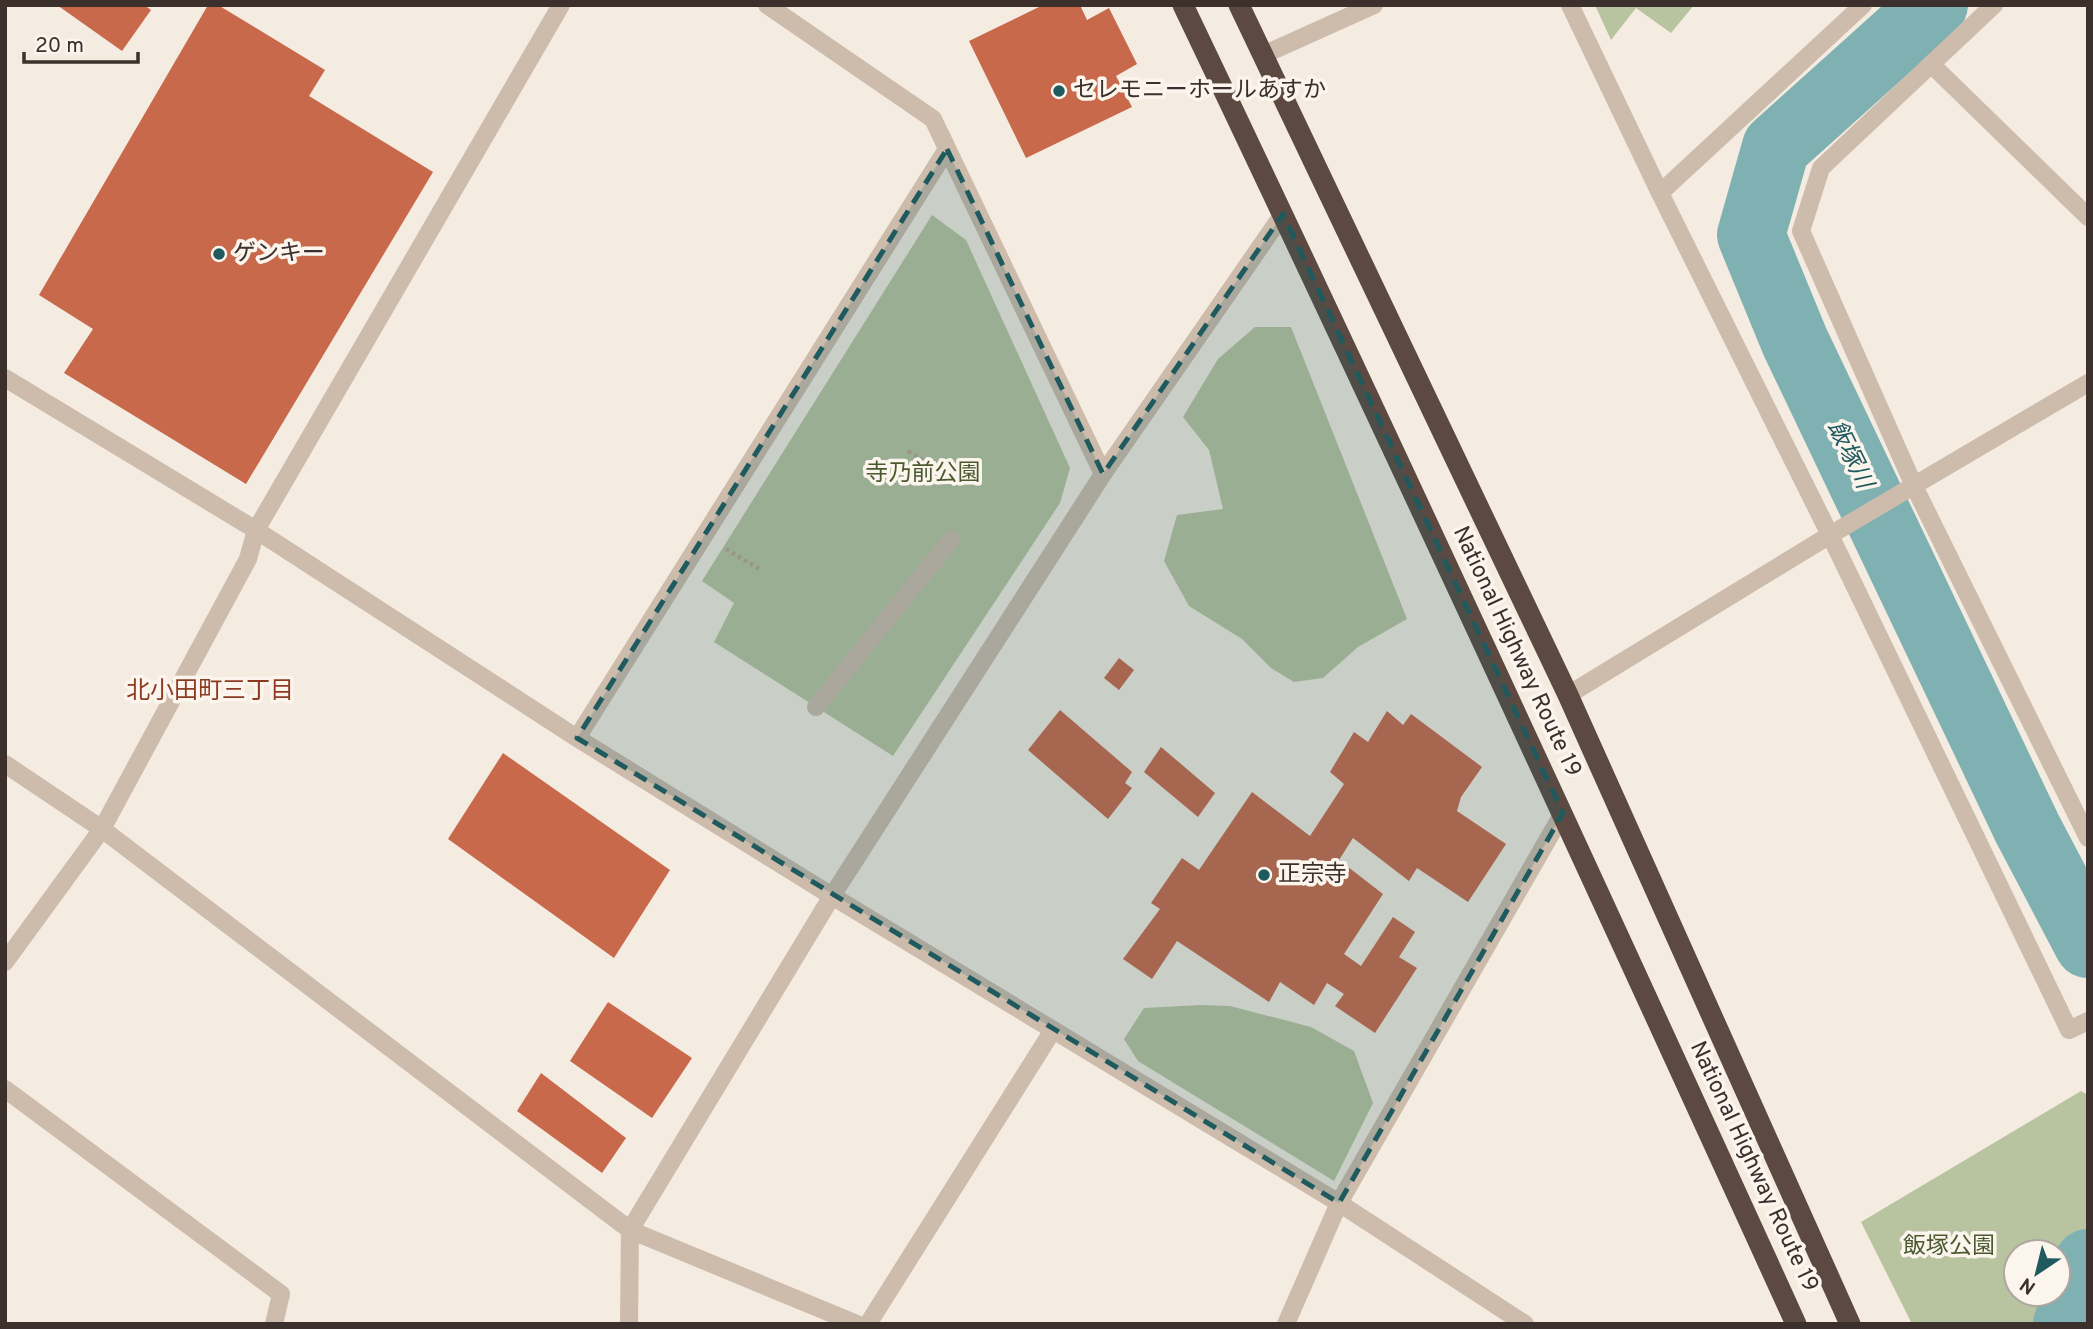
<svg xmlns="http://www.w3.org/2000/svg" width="2093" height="1329" font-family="Overpass,'Noto Sans JP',sans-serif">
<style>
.green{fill:#b8c4a0;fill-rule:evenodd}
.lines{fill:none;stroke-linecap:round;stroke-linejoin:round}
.river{stroke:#7fb0b2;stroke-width:68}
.building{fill:#c8694b}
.path{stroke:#b9a596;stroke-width:4.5;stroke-dasharray:3.5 3.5;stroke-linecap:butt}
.minor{stroke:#cdbbac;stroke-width:18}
.highway{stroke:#5c4a42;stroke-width:21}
.marked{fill:#1f5a5e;fill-opacity:0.2;stroke:#1f5a5e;stroke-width:5;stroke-dasharray:14 9;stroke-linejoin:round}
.poi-dot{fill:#1f5a5e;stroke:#fbf5ee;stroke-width:2.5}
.labels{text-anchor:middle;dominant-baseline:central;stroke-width:7;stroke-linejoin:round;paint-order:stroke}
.poi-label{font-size:23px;fill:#3b302b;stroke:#fbf5ee;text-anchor:start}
.park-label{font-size:23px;fill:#4a5a2e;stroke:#fbf5ee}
.street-label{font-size:23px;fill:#3b302b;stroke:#fbf5ee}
.water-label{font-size:24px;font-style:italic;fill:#1f5a5e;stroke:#fbf5ee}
.neighbourhood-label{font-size:24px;fill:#8c3b22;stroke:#fbf5ee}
</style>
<rect width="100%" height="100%" fill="#f4ebe1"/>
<!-- green -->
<g class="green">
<polygon points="1595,5 1694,5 1671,33 1636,8 1611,40"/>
<polygon points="932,215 966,240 1070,468 1060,503 893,756 714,642 734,603 702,581"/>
<polygon points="1255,327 1291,327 1407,619 1358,647 1323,678 1294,682 1271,668 1242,639 1189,606 1164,561 1177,515 1223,509 1209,450 1183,417 1218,359"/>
<polygon points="1201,1005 1230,1006 1311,1027 1354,1051 1373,1103 1334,1181 1138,1061 1124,1039 1144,1008"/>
<path d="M2081 1091 2088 1095V1324H1912L1861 1222ZM2058 1252V1294H2016V1252Z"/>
</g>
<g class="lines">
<!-- river -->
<g class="river">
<polyline points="1934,5 1776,147 1751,235 1795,342 2027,828 2088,944"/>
<polyline points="2067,1324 2088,1263"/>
</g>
</g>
<!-- building -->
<g class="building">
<polygon points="57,5 144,5 151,10 122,51"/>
<polygon points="208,5 218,5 325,70 309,96 433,172 246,484 64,373 93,329 39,295"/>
<polygon points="1043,5 1080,5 1087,20 1109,8 1137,64 1116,76 1132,107 1026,158 969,41"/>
<polygon points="1119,658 1134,670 1119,690 1104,678"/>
<polygon points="1060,710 1132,772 1125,783 1132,788 1108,819 1028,750"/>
<polygon points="1387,711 1403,725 1411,714 1482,767 1461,797 1457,811 1506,844 1468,902 1417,868 1409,881 1353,838 1339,860 1383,894 1344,954 1361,966 1393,917 1415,932 1399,957 1417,968 1375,1033 1335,1006 1344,994 1327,983 1314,1005 1280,982 1269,1002 1177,941 1152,979 1123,959 1160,909 1151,903 1182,858 1199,870 1252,792 1310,836 1344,784 1330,772 1354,732 1368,742"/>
<polygon points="1161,747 1215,793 1198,817 1144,772"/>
<polygon points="503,753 670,870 614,958 448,839"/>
<polygon points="608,1002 692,1058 652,1118 570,1061"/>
<polygon points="541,1073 626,1138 602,1173 517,1111"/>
</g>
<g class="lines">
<!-- path -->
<g class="path">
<polyline points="908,451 944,473"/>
<polyline points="726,549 761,570"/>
</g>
<!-- minor -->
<g class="minor">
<polyline points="767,5 933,119 1103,474"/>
<polyline points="1570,5 1660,193 1830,535 2069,1030 2088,1021"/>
<polyline points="1994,5 1821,168 1801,231 1914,486 2088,838"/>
<polyline points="1263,55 1374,5"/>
<polyline points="1931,64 2088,217"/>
<polyline points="1660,193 1863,5"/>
<polyline points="5,378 256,530 577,738 832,896 1339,1203 1525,1324"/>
<polyline points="1568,695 1830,535 2088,383"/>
<polyline points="816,707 951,540"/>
<polyline points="577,738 947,149"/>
<polyline points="5,764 102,829 630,1230 857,1324"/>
<polyline points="5,962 102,829 248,559 256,530 561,5"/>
<polyline points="5,1089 281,1294 274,1324"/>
<polyline points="629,1324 630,1230 832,896 1103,474 1283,214"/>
<polyline points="868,1324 1053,1030"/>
<polyline points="1286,1324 1339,1203 1563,813"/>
</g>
<!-- highway -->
<g class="highway">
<path d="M1183 5C1392 442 1595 883 1796 1324"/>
<polyline points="1239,5 1568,695 1850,1324"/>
</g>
</g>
<!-- marked area -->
<path class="marked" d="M947 149 1103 474 1283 214 1563 813 1339 1203 577 738Z"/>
<!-- markers -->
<g class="poi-dot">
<circle cx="1059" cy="91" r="7"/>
<circle cx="219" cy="254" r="7"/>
<circle cx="1264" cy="875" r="7"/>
</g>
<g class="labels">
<!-- poi labels -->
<g class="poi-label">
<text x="1073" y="91">セレモニーホールあすか</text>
<text x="233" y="254">ゲンキー</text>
<text x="1278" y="875">正宗寺</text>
</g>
<!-- park labels -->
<g class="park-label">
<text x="923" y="474">寺乃前公園</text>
<text x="1949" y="1247">飯塚公園</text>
</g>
<!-- street labels -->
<g class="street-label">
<text transform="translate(1516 652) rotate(65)">National Highway Route 19</text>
<text transform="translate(1753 1167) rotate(65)">National Highway Route 19</text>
</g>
<!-- water labels -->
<g class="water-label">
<text transform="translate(1849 455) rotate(64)">飯塚川</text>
</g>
<!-- neighbourhood labels -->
<g class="neighbourhood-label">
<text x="210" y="692">北小田町三丁目</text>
</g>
</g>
<!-- border -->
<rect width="2093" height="1329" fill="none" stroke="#3b302b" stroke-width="14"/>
<!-- north arrow -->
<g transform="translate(2037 1273) rotate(215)"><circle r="33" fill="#fbf5ee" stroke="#aea6a0" stroke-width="2"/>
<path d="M0-5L12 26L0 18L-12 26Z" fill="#1f5a5e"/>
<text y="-10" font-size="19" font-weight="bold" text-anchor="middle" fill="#3b302b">N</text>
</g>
<!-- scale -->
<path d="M24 52v10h114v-10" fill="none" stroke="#3b302b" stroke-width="3.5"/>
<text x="35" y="52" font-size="21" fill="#3b302b" stroke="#fbf5ee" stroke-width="5" paint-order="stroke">20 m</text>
</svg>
